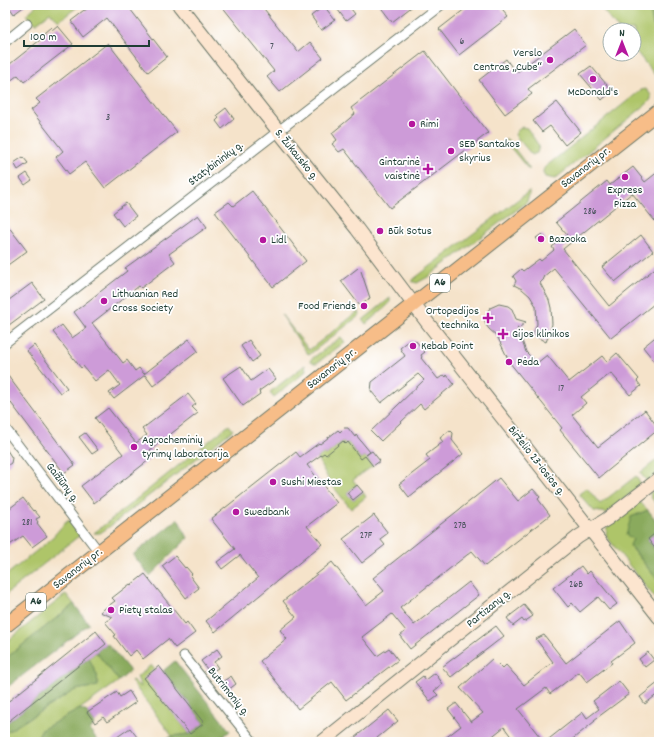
<svg xmlns="http://www.w3.org/2000/svg" width="664" height="747" font-family="Dekko,sans-serif">
<style>
.green{fill:#aec569;stroke:#66814e}
.forest{fill:#8aaa5d;stroke:#547448}
.building{fill:#cd9bd8}
.lines{fill:none;stroke-linecap:round;stroke-linejoin:round}
.street-casing{stroke:#6a7768;stroke-width:11}
.secondary-casing{stroke:#6a7768;stroke-width:15}
.primary-casing{stroke:#6a7768;stroke-width:16}
.street{stroke:#fff;stroke-width:9}
.secondary{stroke:#fce5cf;stroke-width:13}
.primary{stroke:#f7bd88;stroke-width:14}
.poi-dot{fill:#b5179e;stroke:#fff;stroke-width:1.5}
.labels{text-anchor:middle;dominant-baseline:central;stroke-width:3.5;stroke-linejoin:round;paint-order:stroke}
.number-label{font-size:10px;fill:#4a545d}
.shield{fill:#fff;stroke:#627771;stroke-width:1}
.shield-label{font-size:11px;font-weight:bold;fill:#1f3d34}
.poi-label{font-size:12px;fill:#1f3d34;stroke:#fff;text-anchor:start}
.street-label{font-size:12px;fill:#1f3d34;stroke:#fff}
</style>
<rect width="100%" height="100%" fill="#fff"/>
<filter id="ink" filterUnits="userSpaceOnUse"><feTurbulence type="fractalNoise" baseFrequency=".025" numOctaves="2"/><feDisplacementMap in="SourceGraphic" scale="8" xChannelSelector="R" yChannelSelector="G"/><feConvolveMatrix kernelMatrix="1 2 1 2 8 2 1 2 1" color-interpolation-filters="sRGB"/></filter>
<filter id="wash" filterUnits="userSpaceOnUse"><feTurbulence type="fractalNoise" baseFrequency=".012" numOctaves="4" result="noise"/><feDisplacementMap in="SourceGraphic" scale="16" xChannelSelector="R" yChannelSelector="G"/><feGaussianBlur stdDeviation="0.9" result="paint"/><feColorMatrix in="noise" values="0 0 0 0 0 0 0 0 0 0 0 0 0 0 0 0 0 1.4 0 .05"/><feComposite in="paint" operator="in"/></filter>
<g filter="url(#wash)">
<rect width="100%" height="100%" fill="#f5e3ca"/>
<!-- green -->
<g class="green">
<polygon points="37,5 80,5 59,21 50,13 35,24 26,15"/>
<polygon points="599,5 659,5 659,80 634,49 634,30 619,30"/>
<path d="M646 89 651 95V99L648 103 555 179 545 177C543 173 542 171 545 167L641 90Z"/>
<polygon points="522,127 527,128 539,146 537,153 532,155 515,135 517,131"/>
<polygon points="506,139 508,140 529,168 529,170 505,141"/>
<polygon points="529,191 529,195 527,202 428,277 417,283 411,281"/>
<polygon points="390,298 390,303 366,324 363,320"/>
<polygon points="359,311 360,315 310,354 307,353 281,314 309,350"/>
<polygon points="341,337 345,342 317,363 314,363 310,360"/>
<polygon points="305,365 306,370 304,373 274,397 270,392"/>
<polygon points="229,425 233,430 109,527 100,533 94,533"/>
<polygon points="343,441 346,444 348,442 361,459 365,456 373,466 353,480 357,485 347,493 353,500 363,492 366,497 351,509 331,484 317,458 324,453 326,455"/>
<polygon points="659,458 659,473 647,481 640,473"/>
<polygon points="636,476 641,485 607,513 594,511 579,494 587,488 600,504"/>
<polygon points="659,484 659,502 656,504 651,497 650,493"/>
<polygon points="637,502 641,503 648,510 631,517 633,539 630,546 659,582 659,603 606,536 607,527 610,523"/>
<polygon points="69,520 80,535 5,595 5,576 50,540 64,524"/>
<polygon points="66,594 74,604 5,659 5,643"/>
<polygon points="96,652 119,681 80,709 41,730 36,742 5,742 5,733 75,690 98,686 97,675 89,658"/>
<polygon points="151,665 155,670 145,678 190,734 172,736 131,681 132,680 141,687 137,677"/>
</g>
<!-- forest -->
<g class="forest">
<polygon points="649,5 659,5 659,29 653,26"/>
<polygon points="648,510 659,524 659,530 648,539 659,554 659,582 630,545 633,539 626,535 631,517"/>
<polygon points="178,519 188,538 150,576 133,555"/>
<polygon points="74,604 89,624 5,689 5,659"/>
<polygon points="107,643 130,671 119,681 96,652"/>
<polygon points="89,658 97,675 98,686 75,690 5,733 5,724"/>
<polygon points="175,661 230,731 215,742 161,742 172,736 190,734 204,723 163,671"/>
<polygon points="80,709 87,712 95,723 90,730 99,742 36,742 41,730"/>
</g>
<g id="blocks">
<!-- building -->
<g class="building">
<polygon points="8,5 26,5 14,14"/>
<polygon points="92,5 127,5 167,57 148,72 107,18 83,37 71,21"/>
<polygon points="221,5 261,5 298,52 310,42 323,58 280,92 267,77 274,71"/>
<polygon points="345,5 348,5 355,14 346,21 338,10"/>
<polygon points="379,5 414,5 392,22"/>
<polygon points="470,5 498,5 508,17 459,55 439,29"/>
<polygon points="324,6 335,20 321,30 311,16"/>
<polygon points="58,26 73,44 24,82 18,75 5,85 5,57 10,64 45,36 44,34 51,28 52,31"/>
<polygon points="574,29 586,45 528,89 532,94 505,114 479,80 506,59 516,73"/>
<polygon points="108,43 177,132 105,188 85,162 69,174 56,157 63,151 31,110 40,103 36,99"/>
<polygon points="425,51 488,133 390,208 344,149 339,152 332,144 337,140 332,133 355,114 351,108"/>
<polygon points="591,66 612,91 602,100 580,74"/>
<polygon points="557,102 581,132 565,145 550,126 542,132 533,121"/>
<polygon points="226,108 234,119 222,129 216,121 219,118 217,115"/>
<polygon points="23,157 28,163 18,170 14,163"/>
<polygon points="633,167 645,182 659,171 659,226 632,193 563,249 609,306 659,265 659,300 611,338 554,268 543,277 544,279 540,283 549,300 551,308 552,324 550,332 546,342 533,335 537,324 536,306 530,296 522,289 514,285 516,281 513,276 521,269 523,271 539,259 541,261 554,250 552,247 567,235 556,222 607,181 610,185"/>
<polygon points="27,173 32,180 25,185 20,178"/>
<polygon points="252,191 306,261 273,287 215,212 229,202 233,206"/>
<polygon points="126,203 136,216 123,226 113,213"/>
<polygon points="198,215 207,227 169,254 175,262 141,288 139,286 92,323 123,363 127,360 135,371 139,368 144,374 189,339 198,351 153,386 145,375 114,399 109,393 120,385 109,370 95,381 83,366 81,368 53,332 62,325 72,338 86,328 74,312 127,271 125,268"/>
<polygon points="5,222 27,251 5,267"/>
<polygon points="542,234 546,240 541,244 536,238"/>
<polygon points="641,235 653,251 615,282 602,267"/>
<polygon points="358,268 361,271 370,298 360,306 341,281"/>
<polygon points="32,283 44,299 5,328 5,303"/>
<polygon points="499,304 508,306 512,309 516,319 526,322 519,328 517,327 526,352 537,363 547,355 569,382 602,356 607,362 617,353 639,379 637,381 641,386 630,395 611,373 581,397 586,403 572,415 598,447 645,410 659,429 599,478 560,430 562,428 510,363 497,336 489,329 486,325 485,321 487,312 490,308"/>
<polygon points="659,334 659,367 643,347"/>
<polygon points="249,340 260,356 252,362 241,346"/>
<polygon points="410,340 416,341 425,352 421,355 422,357 421,358 438,379 444,375 446,377 447,375 454,384 424,409 420,404 381,441 371,431 424,380 418,374 381,403 371,391 372,382 405,356 400,348"/>
<polygon points="34,345 67,388 60,393 27,351"/>
<polygon points="241,366 251,381 268,369 276,379 259,391 260,394 243,406 223,378"/>
<polygon points="5,372 75,465 64,473 5,395"/>
<polygon points="188,394 196,404 192,407 198,413 150,450 154,456 94,503 81,486 123,454 95,418 108,408 136,443 147,435 142,429"/>
<polygon points="344,428 348,428 355,437 356,435 370,452 366,455 372,451 380,461 373,466 365,456 361,459 348,442 346,444 343,441 326,455 324,453 307,465 337,503 307,526 322,544 215,632 206,621 258,578 240,555 222,569 217,562 235,549 211,519 296,452 300,457 319,443 320,444 338,430 340,432"/>
<polygon points="450,430 453,433 452,440 463,454 409,497 399,484 430,460 426,455 443,442 440,438"/>
<polygon points="85,433 98,450 92,454 79,437"/>
<polygon points="5,447 12,458 11,463 5,467"/>
<polygon points="499,478 518,501 533,489 540,497 538,499 550,515 485,566 472,551 400,608 414,625 469,582 479,595 410,649 400,636 406,631 392,614 362,637 377,656 389,648 398,660 346,700 332,682 298,709 260,661 287,639 280,630 296,617 283,601 332,562 366,605 384,591 373,578"/>
<polygon points="357,485 363,492 353,500 347,493"/>
<polygon points="23,498 33,511 34,510 40,517 36,519 38,522 37,523 47,536 32,547 23,536 5,548 5,512"/>
<polygon points="374,515 388,533 380,539 385,545 362,563 343,539"/>
<polygon points="659,530 659,554 648,539"/>
<polygon points="175,556 185,568 186,567 192,574 190,576 199,588 186,598 162,566"/>
<polygon points="581,566 587,574 590,571 617,604 609,610 598,597 580,612 572,603 568,607 553,588"/>
<polygon points="145,574 185,624 187,622 195,633 175,648 168,639 143,659 136,650 129,656 114,636 116,635 105,622 112,617 100,612 115,601 112,598 130,584 131,585"/>
<polygon points="524,605 533,616 524,622 522,619 513,626 507,618"/>
<polygon points="620,621 635,643 611,661 612,663 587,682 579,672 550,694 546,688 518,709 544,742 515,742 504,727 485,742 440,742 461,726 448,709 456,703 471,722 483,713 460,688 493,658 503,668 506,665 524,685 553,662 536,639 544,635 566,663"/>
<polygon points="496,626 504,636 451,677 442,667"/>
<polygon points="96,631 106,644 5,724 5,704"/>
<polygon points="217,649 222,656 214,662 218,668 210,673 201,661"/>
<polygon points="648,652 654,660 645,667 639,659"/>
<polygon points="159,666 204,723 190,734 144,678"/>
<polygon points="435,673 443,684 434,691 438,695 430,701 415,682 423,676 426,680"/>
<polygon points="231,676 236,684 228,690 222,682"/>
<polygon points="619,681 629,694 594,720 595,721 569,742 545,742 583,712 587,718 599,709 593,701"/>
<polygon points="659,682 659,693 645,704 640,697"/>
<polygon points="129,691 136,702 107,722 103,717 95,723 87,712 117,692 120,697"/>
<polygon points="389,710 398,721 372,742 349,742"/>
<polygon points="130,728 141,742 110,742"/>
</g>
</g>
</g>
<g filter="url(#ink)">
<use href="#blocks" fill-opacity="0" stroke="#6a7768" stroke-width="1"/>
<g class="lines">
<defs>
<g id="street">
<polyline points="5,42 27,24"/>
<polyline points="5,343 441,5"/>
<polyline points="5,428 99,552"/>
<polyline points="184,656 253,742"/>
</g>
<g id="secondary">
<polyline points="179,5 264,113 357,229 427,322 659,617"/>
<polyline points="322,742 578,537 607,519 659,479"/>
</g>
<polyline id="primary" points="5,626 659,111"/>
</defs>
<!-- street casing -->
<use href="#street" class="street-casing"/>
<!-- secondary casing -->
<use href="#secondary" class="secondary-casing"/>
<!-- primary casing -->
<use href="#primary" class="primary-casing"/>
<!-- street -->
<use href="#street" class="street"/>
<!-- secondary -->
<use href="#secondary" class="secondary"/>
<!-- primary -->
<use href="#primary" class="primary"/>
</g>
</g>
<!-- markers -->
<g class="poi-dot">
<circle cx="550" cy="60" r="4"/>
<circle cx="593" cy="79" r="4"/>
<circle cx="412" cy="124" r="4"/>
<circle cx="451" cy="151" r="4"/>
<path d="M426 163h4v4h4v4h-4v4h-4v-4h-4v-4h4z"/>
<circle cx="625" cy="177" r="4"/>
<circle cx="380" cy="231" r="4"/>
<circle cx="541" cy="239" r="4"/>
<circle cx="263" cy="240" r="4"/>
<circle cx="104" cy="301" r="4"/>
<circle cx="364" cy="306" r="4"/>
<path d="M486 312h4v4h4v4h-4v4h-4v-4h-4v-4h4z"/>
<path d="M501 328h4v4h4v4h-4v4h-4v-4h-4v-4h4z"/>
<circle cx="413" cy="346" r="4"/>
<circle cx="509" cy="362" r="4"/>
<circle cx="134" cy="447" r="4"/>
<circle cx="273" cy="482" r="4"/>
<circle cx="236" cy="512" r="4"/>
<circle cx="111" cy="610" r="4"/>
</g>
<g class="labels">
<!-- number labels -->
<g class="number-label">
<text x="462" y="42">6</text>
<text x="272" y="47">7</text>
<text x="108" y="118">3</text>
<text x="590" y="212">286</text>
<text x="561" y="389">17</text>
<text x="27" y="523">281</text>
<text x="460" y="526">27B</text>
<text x="366" y="536">27F</text>
<text x="576" y="585">26B</text>
</g>
<!-- shield labels -->
<g class="shield">
<rect x="430" y="274" width="20" height="18" rx="3"/>
<rect x="26" y="593" width="20" height="18" rx="3"/>
</g>
<g class="shield-label">
<text x="440" y="283">A6</text>
<text x="36" y="602">A6</text>
</g>
<!-- poi labels -->
<g class="poi-label">
<text x="542" y="53" text-anchor="end">Verslo<tspan x="542" dy="14">Centras „Cube“</tspan></text>
<text x="593" y="92" text-anchor="middle">McDonald's</text>
<text x="420" y="124">Rimi</text>
<text x="459" y="144">SEB Santakos<tspan x="459" dy="14">skyrius</tspan></text>
<text x="420" y="162" text-anchor="end">Gintarinė<tspan x="420" dy="14">vaistinė</tspan></text>
<text x="625" y="190" text-anchor="middle">Express<tspan x="625" dy="14">Pizza</tspan></text>
<text x="388" y="231">Būk Sotus</text>
<text x="549" y="239">Bazooka</text>
<text x="271" y="240">Lidl</text>
<text x="112" y="294">Lithuanian Red<tspan x="112" dy="14">Cross Society</tspan></text>
<text x="356" y="306" text-anchor="end">Food Friends</text>
<text x="479" y="311" text-anchor="end">Ortopedijos<tspan x="479" dy="14">technika</tspan></text>
<text x="512" y="334">Gijos klinikos</text>
<text x="421" y="346">Kebab Point</text>
<text x="517" y="362">Pėda</text>
<text x="142" y="440">Agrocheminių<tspan x="142" dy="14">tyrimų laboratorija</tspan></text>
<text x="281" y="482">Sushi Miestas</text>
<text x="244" y="512">Swedbank</text>
<text x="119" y="610">Pietų stalas</text>
</g>
<!-- street labels -->
<g class="street-label">
<text transform="translate(296 155) rotate(51)">S. Žukausko g.</text>
<text transform="translate(216 164) rotate(-37)">Statybininkų g.</text>
<text transform="translate(586 168) rotate(-38)">Savanorių pr.</text>
<text transform="translate(332 369) rotate(-38)">Savanorių pr.</text>
<text transform="translate(536 461) rotate(52)">Birželio 23-iosios g.</text>
<text transform="translate(62 483) rotate(53)">Gaižiūnų g.</text>
<text transform="translate(78 569) rotate(-38)">Savanorių pr.</text>
<text transform="translate(489 609) rotate(-39)">Partizanų g.</text>
<text transform="translate(228 692) rotate(51)">Butrimonių g.</text>
</g>
</g>
<!-- margin -->
<rect width="664" height="747" fill="none" stroke="#fff" stroke-width="20"/>
<!-- north arrow -->
<g transform="translate(622 42)"><circle r="19" fill="#ffffff" stroke="#a5b1ae"/>
<path d="M0-3L7 15L0 10L-7 15Z" fill="#b5179e"/>
<text y="-6" font-size="11" font-weight="bold" text-anchor="middle" fill="#1f3d34">N</text>
</g>
<!-- scale -->
<path d="M24 40v6h125v-6" fill="none" stroke="#1f3d34" stroke-width="2"/>
<text x="30" y="40" font-size="12" fill="#1f3d34" stroke="#ffffff" stroke-width="3" paint-order="stroke">100 m</text>
</svg>
